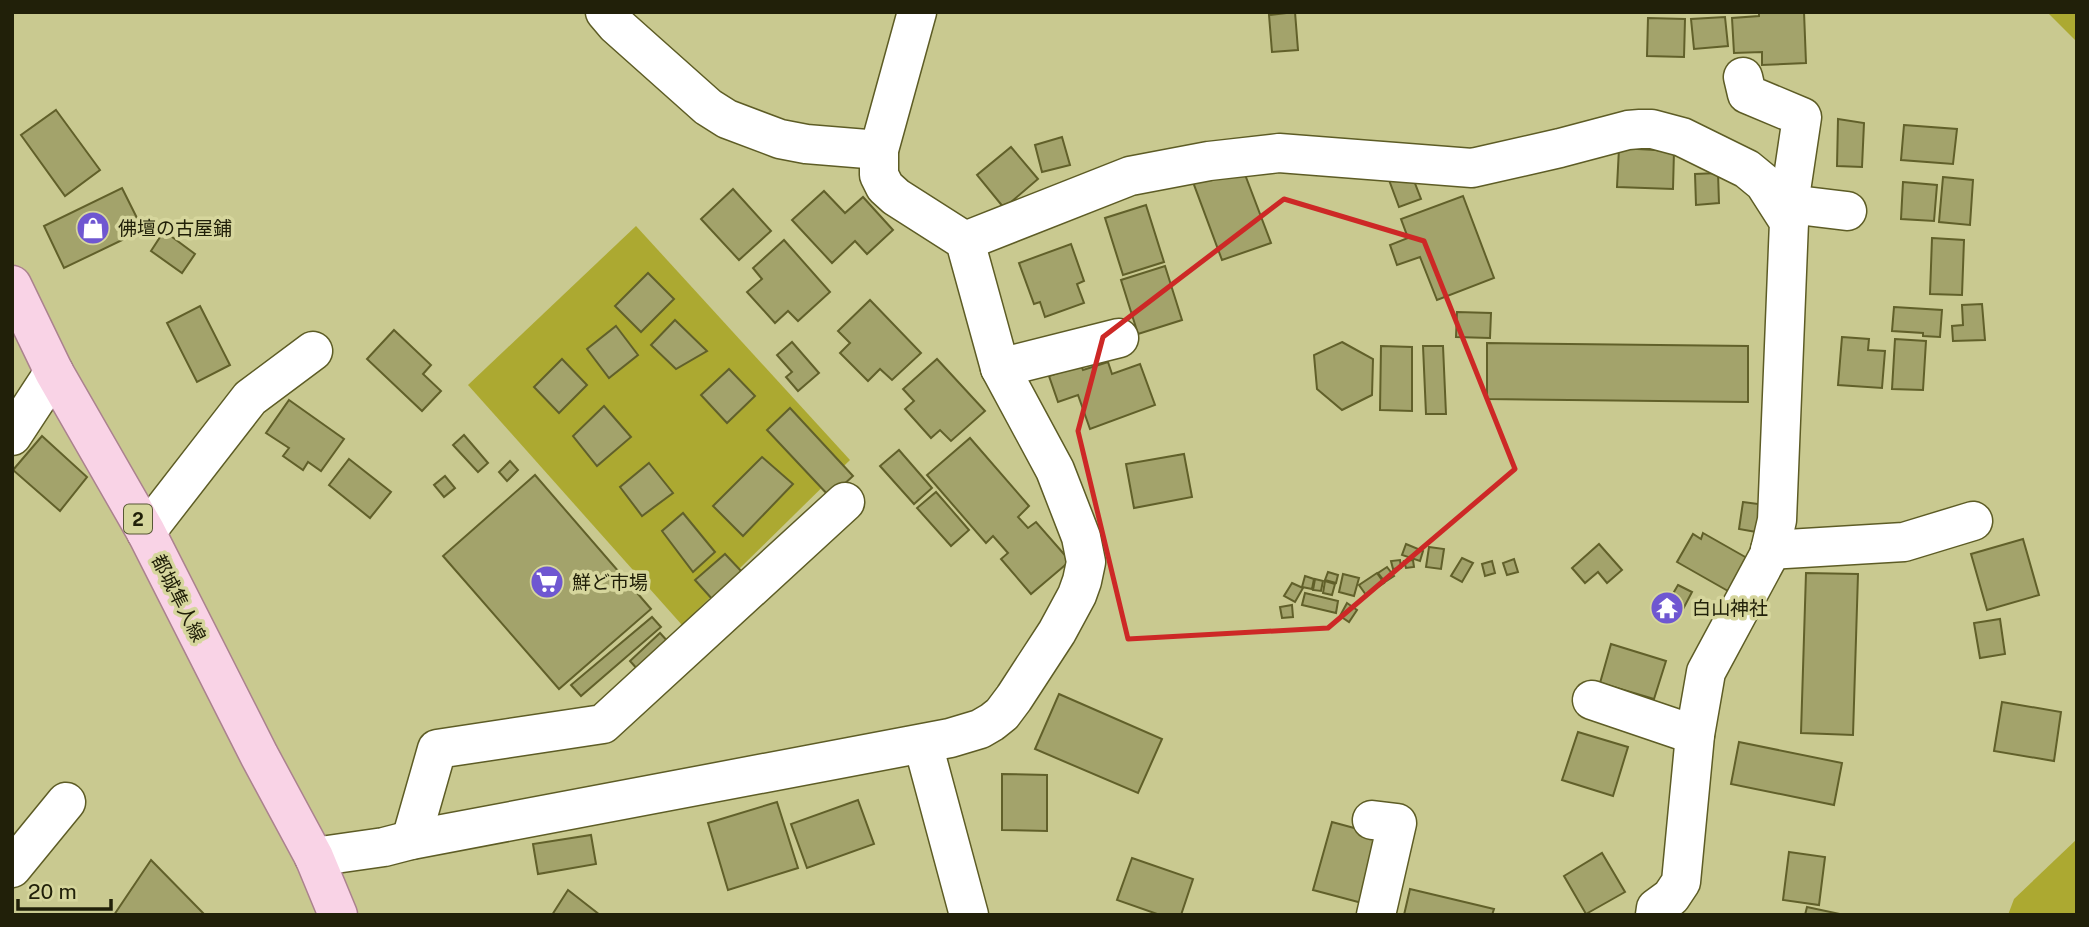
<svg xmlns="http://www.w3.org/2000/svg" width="2089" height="927" font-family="'Public Sans','Noto Sans JP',sans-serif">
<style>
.green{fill:#aca931}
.building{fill:#a3a36b;stroke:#61602a;stroke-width:2}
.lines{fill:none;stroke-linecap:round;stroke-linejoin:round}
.minor-casing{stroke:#5d5c25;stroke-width:41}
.major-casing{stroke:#ab828e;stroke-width:41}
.minor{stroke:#fff;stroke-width:38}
.major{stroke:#f9d3e6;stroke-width:38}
.marked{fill:none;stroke:#cd2826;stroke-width:5;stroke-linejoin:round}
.labels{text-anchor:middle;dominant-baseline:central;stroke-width:7;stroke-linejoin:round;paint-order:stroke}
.shield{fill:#d6d69d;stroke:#575735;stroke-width:2}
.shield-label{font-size:18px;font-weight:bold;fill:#212009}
.poi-label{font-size:19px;fill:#212009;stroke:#d6d69d;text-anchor:start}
.street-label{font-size:19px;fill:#212009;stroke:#d6d69d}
</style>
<rect width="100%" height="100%" fill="#c9c990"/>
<!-- green -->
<g class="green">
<polygon points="2047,12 2077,12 2077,42"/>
<polygon points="636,226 850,460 682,625 468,385"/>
<polygon points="2077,839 2077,915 2008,915 2014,899"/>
</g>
<!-- building -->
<g class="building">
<polygon points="1295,12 1298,50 1272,52 1269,15"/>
<polygon points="1759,12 1804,12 1806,63 1762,65 1762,52 1734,53 1732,18 1759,16"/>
<polygon points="1725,17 1728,46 1694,49 1691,19"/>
<polygon points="1648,18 1685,19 1684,57 1647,56"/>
<polygon points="56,110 100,170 65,196 21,135"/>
<polygon points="1838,119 1864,123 1862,167 1837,166"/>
<polygon points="1904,125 1957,129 1953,164 1901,160"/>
<polygon points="1062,137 1070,165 1042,172 1035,145"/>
<polygon points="1011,147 1038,179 1004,208 977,175"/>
<polygon points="1619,148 1674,151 1673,189 1617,187"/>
<polygon points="1241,164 1271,243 1222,260 1193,182"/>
<polygon points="1411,173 1421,199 1399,207 1389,180"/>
<polygon points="1718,173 1719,203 1696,205 1695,174"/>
<polygon points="1943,177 1973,180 1970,225 1939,222"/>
<polygon points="1903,182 1937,185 1934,221 1901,219"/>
<polygon points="122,188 143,230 64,268 44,226"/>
<polygon points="733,189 771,231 739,260 701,219"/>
<polygon points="824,191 845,213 863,197 893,230 867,254 855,241 832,263 792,220"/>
<polygon points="1463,196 1494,278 1437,300 1420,257 1397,265 1390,245 1408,238 1401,219"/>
<polygon points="1146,205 1164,262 1123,275 1105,218"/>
<polygon points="164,231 195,254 182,273 151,251"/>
<polygon points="1932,238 1964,240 1962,295 1930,294"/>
<polygon points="784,240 830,292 798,321 788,311 775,323 747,292 762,279 753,268"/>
<polygon points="1071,244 1084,281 1077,284 1084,303 1045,317 1040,302 1034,304 1019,263"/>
<polygon points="1165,266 1182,320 1138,334 1121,280"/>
<polygon points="648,273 674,299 641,332 615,306"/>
<polygon points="870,300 921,353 892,380 880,369 868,381 840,353 850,343 838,331"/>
<polygon points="1982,304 1985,340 1953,341 1952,326 1963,325 1962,305"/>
<polygon points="200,306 230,365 197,382 167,323"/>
<polygon points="1894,307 1942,310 1940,337 1923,336 1923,333 1892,331"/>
<polygon points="1457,312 1491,313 1490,338 1456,337"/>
<polygon points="675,320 707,351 676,369 651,345"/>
<polygon points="616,326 638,355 609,378 587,349"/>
<polygon points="394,330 431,365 423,374 441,391 422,411 367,359"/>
<polygon points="1842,337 1869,339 1868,350 1885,351 1882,388 1838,385"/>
<polygon points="1895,339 1926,341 1923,390 1892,389"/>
<polygon points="792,342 819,373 798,391 786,377 792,372 777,355"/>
<polygon points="1342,342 1373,359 1372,395 1342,410 1317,389 1314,355"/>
<polygon points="1487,343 1748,346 1748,402 1487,399"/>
<polygon points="1381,346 1412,347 1412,411 1380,410"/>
<polygon points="1423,346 1443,346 1446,414 1426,414"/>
<polygon points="562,359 587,385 559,413 534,387"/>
<polygon points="937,359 985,411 951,441 940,430 931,438 905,409 914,401 903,389"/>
<polygon points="1108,362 1112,374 1140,364 1155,405 1090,429 1078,395 1058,402 1049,376 1081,365 1083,370"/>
<polygon points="729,369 755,396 727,423 701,395"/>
<polygon points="289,400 344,439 321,471 308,462 303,470 283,456 289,448 266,433"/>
<polygon points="604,406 631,437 597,466 573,436"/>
<polygon points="790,408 853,476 830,497 767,430"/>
<polygon points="464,435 488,463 478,472 453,445"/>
<polygon points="42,436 87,477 60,511 13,470"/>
<polygon points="970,438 1029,506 1018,517 1028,528 1036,522 1070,561 1031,594 1001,559 1008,553 993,536 986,543 927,475"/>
<polygon points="899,450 932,488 914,504 880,466"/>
<polygon points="1184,454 1192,497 1134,508 1126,464"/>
<polygon points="762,457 793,484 743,536 713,506"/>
<polygon points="349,459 391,492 370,518 329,485"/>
<polygon points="510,461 518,470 507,481 499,472"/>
<polygon points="649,463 673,493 642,516 620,487"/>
<polygon points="535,475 651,609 559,689 443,556"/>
<polygon points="445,476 455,488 444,497 434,485"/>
<polygon points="936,492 969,530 951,546 917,508"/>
<polygon points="1743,502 1766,505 1762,533 1739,529"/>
<polygon points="683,513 715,552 693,572 662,531"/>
<polygon points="1703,533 1747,558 1728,591 1677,562 1693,534 1701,539"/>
<polygon points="2023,539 2039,595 1987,610 1971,554"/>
<polygon points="1406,544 1423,551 1420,561 1402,555"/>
<polygon points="1599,544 1622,570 1607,583 1598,572 1585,583 1572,568"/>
<polygon points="1429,547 1444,549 1441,569 1426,567"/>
<polygon points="725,554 743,573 713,600 695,580"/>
<polygon points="1462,558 1473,563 1462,582 1451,576"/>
<polygon points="1514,559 1518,572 1507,575 1503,563"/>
<polygon points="1400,560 1401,568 1393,569 1391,561"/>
<polygon points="1413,560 1414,567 1406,568 1404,561"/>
<polygon points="1492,561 1495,573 1485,576 1482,564"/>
<polygon points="1387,567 1394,576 1385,582 1378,573"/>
<polygon points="1328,572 1338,575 1336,583 1325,580"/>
<polygon points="1377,573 1384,583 1366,595 1359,585"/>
<polygon points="1806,573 1858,574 1853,735 1801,733"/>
<polygon points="1343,574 1359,578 1354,596 1339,592"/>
<polygon points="1305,576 1314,579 1312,589 1302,587"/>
<polygon points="1315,579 1323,581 1321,591 1313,590"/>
<polygon points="1325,581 1335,584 1332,595 1323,593"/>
<polygon points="1292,583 1303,588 1295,602 1284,596"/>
<polygon points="1678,585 1692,592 1681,613 1667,604"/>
<polygon points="1305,593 1338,601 1336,613 1302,605"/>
<polygon points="1347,603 1357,610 1349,622 1340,616"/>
<polygon points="1292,605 1293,617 1282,618 1280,607"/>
<polygon points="652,617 661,627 581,696 571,685"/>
<polygon points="2000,619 2005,654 1980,658 1974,623"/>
<polygon points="660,633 670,644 639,671 630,661"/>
<polygon points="1611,644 1666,661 1654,699 1600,683"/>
<polygon points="1059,694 1162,739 1138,793 1035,749"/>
<polygon points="2002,702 2061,712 2054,761 1994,751"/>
<polygon points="1578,732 1628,747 1613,796 1562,780"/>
<polygon points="1739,742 1842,763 1834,805 1731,784"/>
<polygon points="1002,774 1047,775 1047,831 1002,830"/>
<polygon points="858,800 874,844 807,868 791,824"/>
<polygon points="777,802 798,868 728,890 708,823"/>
<polygon points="1332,822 1380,835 1362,903 1313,890"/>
<polygon points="591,835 596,864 538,874 533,844"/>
<polygon points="1789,852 1825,857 1819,905 1783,900"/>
<polygon points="1602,853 1625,892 1586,914 1564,876"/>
<polygon points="1132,858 1193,879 1181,915 1160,915 1117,900"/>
<polygon points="151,860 205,915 114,915"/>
<polygon points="1410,889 1494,909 1492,915 1404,915"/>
<polygon points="568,890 600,915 552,915"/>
<polygon points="1807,907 1840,914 1840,915 1805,915"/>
</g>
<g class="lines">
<defs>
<g id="minor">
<polyline points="605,12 616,25 708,107 727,119 780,139 806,144 879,150"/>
<polyline points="1743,77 1747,94 1802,117 1789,204 1789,222"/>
<polyline points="1789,204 1847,211"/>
<polyline points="965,241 1130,176 1209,161 1279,153 1472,168 1560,148 1628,130 1640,129 1652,129 1682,137 1747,169 1764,183 1789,222 1777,520 1769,555 1706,672 1695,735 1681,882 1671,897 1656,908 1655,915"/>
<polyline points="1000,368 1119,338"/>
<polyline points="12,436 54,372"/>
<polyline points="146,532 250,398 313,351"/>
<polyline points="1770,550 1904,542 1973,521"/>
<polyline points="1592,700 1695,735"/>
<polyline points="923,744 969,915"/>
<polyline points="1372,820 1397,823 1376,915"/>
<polyline points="411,840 437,749 603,724 845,502"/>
<polyline points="314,857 384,847 411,840 950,738 980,729 992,722 1002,714 1014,698 1057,632 1077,595 1082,581 1086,562 1081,537 1055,470 1000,368 965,241 896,197 885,187 879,175 879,150 917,12"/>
<polyline points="12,868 66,802"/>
</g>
<polyline id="major" points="12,285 54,372 146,532 259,755 314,857 338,915"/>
</defs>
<!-- minor casing -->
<use href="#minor" class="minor-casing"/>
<!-- major casing -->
<use href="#major" class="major-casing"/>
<!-- minor -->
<use href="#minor" class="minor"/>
<!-- major -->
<use href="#major" class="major"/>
</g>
<!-- marked area -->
<path class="marked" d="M1284 199 1424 241 1515 469 1328 628 1128 639 1078 431 1103 337Z"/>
<!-- icons -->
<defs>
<symbol id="shop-disc" viewBox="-11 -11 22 22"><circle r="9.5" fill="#6f57d1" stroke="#d6d69d"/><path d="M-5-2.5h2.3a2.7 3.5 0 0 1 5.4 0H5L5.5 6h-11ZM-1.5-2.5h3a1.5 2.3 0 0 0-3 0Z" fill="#fff"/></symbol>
<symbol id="supermarket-disc" viewBox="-11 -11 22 22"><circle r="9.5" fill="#6f57d1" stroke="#d6d69d"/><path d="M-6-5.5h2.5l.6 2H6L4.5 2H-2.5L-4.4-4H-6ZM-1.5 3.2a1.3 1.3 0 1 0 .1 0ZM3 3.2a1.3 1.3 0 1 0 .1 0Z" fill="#fff"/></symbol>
<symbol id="temple-disc" viewBox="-11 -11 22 22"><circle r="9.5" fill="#6f57d1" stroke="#d6d69d"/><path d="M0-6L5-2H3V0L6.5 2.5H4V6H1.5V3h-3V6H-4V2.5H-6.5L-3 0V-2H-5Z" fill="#fff"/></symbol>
</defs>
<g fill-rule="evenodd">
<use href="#shop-disc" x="74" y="209" width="38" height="38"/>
<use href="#supermarket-disc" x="528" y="563" width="38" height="38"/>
<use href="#temple-disc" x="1648" y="589" width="38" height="38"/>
</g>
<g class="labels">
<!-- shield labels -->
<rect class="shield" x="124" y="504.5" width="28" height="29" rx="5"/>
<g class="shield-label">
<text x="138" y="519">2</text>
</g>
<!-- poi labels -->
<g class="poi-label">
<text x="118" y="228">佛壇の古屋鋪</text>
<text x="572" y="582">鮮ど市場</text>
<text x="1692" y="608">白山神社</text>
</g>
<!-- street labels -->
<g class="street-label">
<text transform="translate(179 598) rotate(63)">都城隼人線</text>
</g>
</g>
<!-- border -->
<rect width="2089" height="927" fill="none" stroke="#212009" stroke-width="28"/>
<!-- scale -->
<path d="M18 899v10h93v-10" fill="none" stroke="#212009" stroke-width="3.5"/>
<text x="28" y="899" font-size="21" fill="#212009" stroke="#d6d69d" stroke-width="5" paint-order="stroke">20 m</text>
</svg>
